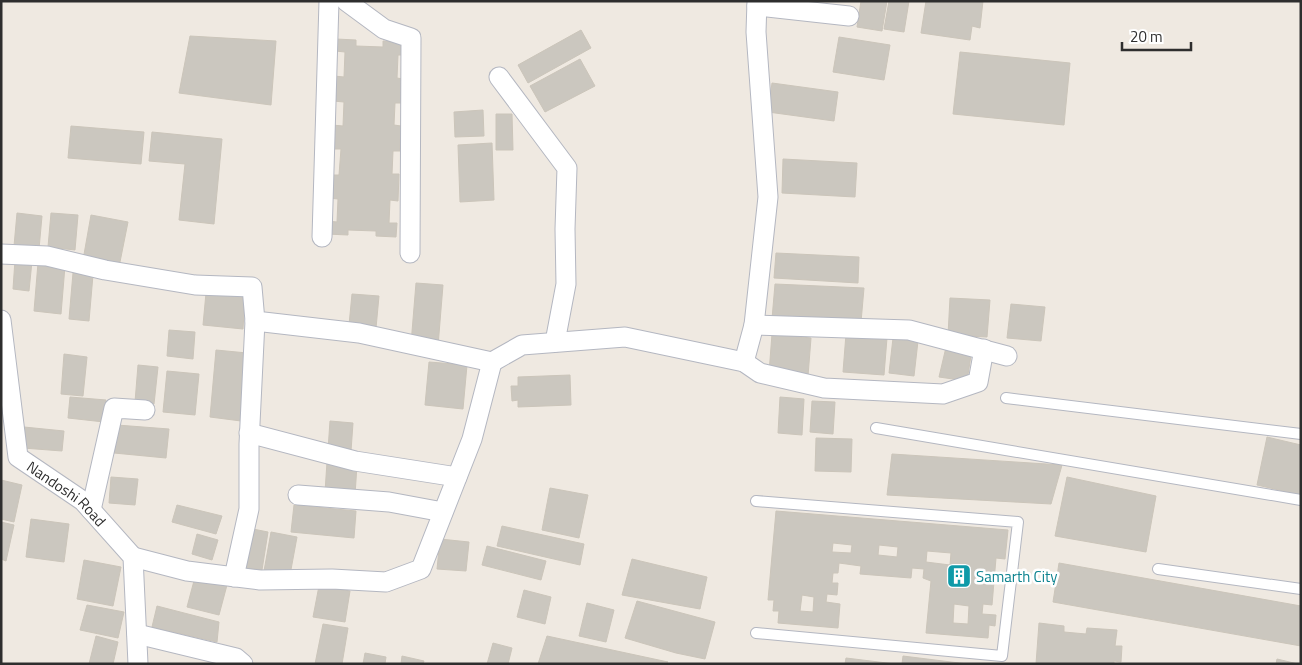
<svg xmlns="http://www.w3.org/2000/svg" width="1302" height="665" font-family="'Titillium Web',sans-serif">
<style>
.building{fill:#cbc7bf;stroke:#cbc5ba;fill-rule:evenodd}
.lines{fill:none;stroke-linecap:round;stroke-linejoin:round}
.service-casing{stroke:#b4b7c1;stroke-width:12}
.minor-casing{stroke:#b4b7c1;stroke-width:21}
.service{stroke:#fff;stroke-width:10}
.minor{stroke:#fff;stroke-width:19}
.labels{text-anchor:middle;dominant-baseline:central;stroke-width:5;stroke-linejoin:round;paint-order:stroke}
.street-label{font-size:15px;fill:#2e2e2e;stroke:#fff}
.culture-label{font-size:15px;fill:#0d838f;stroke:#fff;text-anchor:start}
</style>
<rect width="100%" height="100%" fill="#efe9e1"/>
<!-- building -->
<g class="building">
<polygon points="861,1 887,1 882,31 857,27"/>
<polygon points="889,1 909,1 904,32 884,29"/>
<polygon points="926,1 983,1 980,28 972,26 970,40 921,33"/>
<polygon points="581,30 591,48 528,83 518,65"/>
<polygon points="190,36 276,41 271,105 179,93"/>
<polygon points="839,37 890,45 884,80 833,72"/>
<polygon points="336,39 356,40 356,46 383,47 383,41 405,42 404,55 398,55 397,78 403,79 402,103 395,103 394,125 401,126 400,151 393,151 392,174 399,174 398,201 390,200 389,223 397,223 396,237 376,236 376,231 348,230 348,235 327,234 327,221 337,222 338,199 328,198 329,175 339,175 341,149 331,149 332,125 343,126 344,102 333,101 334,76 344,77 345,52 335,51"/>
<polygon points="960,52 1070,63 1064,125 953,114"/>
<polygon points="580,59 595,86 545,112 530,86"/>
<polygon points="772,83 838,92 834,121 768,112"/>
<polygon points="483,110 484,136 455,137 454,112"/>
<polygon points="496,114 512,114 513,150 496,150"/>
<polygon points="71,126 144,132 141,164 68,158"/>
<polygon points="152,132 222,139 214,224 179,220 185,164 149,161"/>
<polygon points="492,143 494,200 460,202 458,145"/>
<polygon points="783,159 857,163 855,197 782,193"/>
<polygon points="17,213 42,216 39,249 14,246"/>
<polygon points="51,213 78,215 75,250 48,247"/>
<polygon points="91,215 128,222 119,267 83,260"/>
<polygon points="776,253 859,257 858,283 774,278"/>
<polygon points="15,260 32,261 29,291 13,289"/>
<polygon points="38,263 65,266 61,314 34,311"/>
<polygon points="73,273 93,275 89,321 69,319"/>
<polygon points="416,283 443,285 438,346 411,344"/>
<polygon points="775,284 864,288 861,322 772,319"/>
<polygon points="206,293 245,296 243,329 203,325"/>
<polygon points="352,294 379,296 376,328 349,325"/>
<polygon points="950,298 990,300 987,337 948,335"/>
<polygon points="1011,304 1045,307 1041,341 1007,338"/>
<polygon points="169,330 195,332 193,359 167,356"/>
<polygon points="772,334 811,338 808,376 769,373"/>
<polygon points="846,334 887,338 884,375 843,372"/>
<polygon points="893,338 918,341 914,376 889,373"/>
<polygon points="947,343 972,349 967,381 939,377"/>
<polygon points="216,350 247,353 241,421 210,417"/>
<polygon points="64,354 87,357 83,396 61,394"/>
<polygon points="429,362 467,365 463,409 425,405"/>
<polygon points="138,365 158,367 154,404 135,402"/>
<polygon points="167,371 199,374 195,415 163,412"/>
<polygon points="570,375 571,405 518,407 518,400 512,401 511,386 518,386 518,377"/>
<polygon points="70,397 106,400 104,422 68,418"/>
<polygon points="780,397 804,399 802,435 778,433"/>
<polygon points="812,401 835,402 833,434 810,432"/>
<polygon points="330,421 353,423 351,451 328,450"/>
<polygon points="117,425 169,429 166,458 114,453"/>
<polygon points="24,427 64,431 62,451 23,448"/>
<polygon points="1267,437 1301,445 1301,495 1257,485"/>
<polygon points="816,438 852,439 851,472 815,471"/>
<polygon points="892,454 1062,465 1051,504 887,495"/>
<polygon points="327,462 357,465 355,495 325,492"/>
<polygon points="111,477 138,479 135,505 109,503"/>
<polygon points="1067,477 1156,496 1146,552 1055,536"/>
<polygon points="1,480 22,485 14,522 1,519"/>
<polygon points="550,488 588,495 579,538 542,530"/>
<polygon points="177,505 222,516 216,534 172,522"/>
<polygon points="294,505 356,511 354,538 291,532"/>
<path d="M776 511 1008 530 1005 559 996 558 992 605 983 604 982 614 996 615 995 626 989 625 988 638 926 633 931 581 923 578 924 569 912 568 911 578 860 574 861 566 839 563 838 573H833L832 583H838L837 595 827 594 826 602 840 604 838 628 778 623 779 611H773L774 600H768ZM833 543 852 545 851 553 832 552ZM879 545 898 547 897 557 878 555ZM927 551 951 553 950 565 926 562ZM802 595 814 597 813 612 800 611ZM954 604 969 606 968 624 953 623Z"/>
<polygon points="31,519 69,524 64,562 26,557"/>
<polygon points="1,522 14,525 6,561 1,559"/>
<polygon points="502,526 584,544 580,565 497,546"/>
<polygon points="248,528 268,532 262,570 240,567"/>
<polygon points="271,532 297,537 290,575 264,571"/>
<polygon points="197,534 218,540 212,560 192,554"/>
<polygon points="440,539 469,542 466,571 437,569"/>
<polygon points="487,546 546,561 541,580 482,565"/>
<polygon points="632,559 707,577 700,609 622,595"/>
<polygon points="84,560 121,567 113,606 77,599"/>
<polygon points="1059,563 1301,606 1301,646 1053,602"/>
<polygon points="195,577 227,585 219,615 187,607"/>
<polygon points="319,586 350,591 345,622 313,617"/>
<polygon points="524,590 551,597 545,624 517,617"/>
<polygon points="637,601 715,622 705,659 676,653 625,638"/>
<polygon points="587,603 614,610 606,642 579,636"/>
<polygon points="87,605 124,612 118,638 80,630"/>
<polygon points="157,606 219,622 217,642 152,627"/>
<polygon points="1039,623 1064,626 1064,632 1086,634 1087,628 1117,630 1115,646 1122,646 1121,662 1114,661 1114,664 1036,664"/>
<polygon points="323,624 348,628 342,664 315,664"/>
<polygon points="96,636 118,642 113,664 89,664"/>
<polygon points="547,636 668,662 538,664"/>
<polygon points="493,643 512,648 508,664 487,664"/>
<polygon points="365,653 386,657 385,664 363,664"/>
<polygon points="402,656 424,661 423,664 401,664"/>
<polygon points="903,656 967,664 902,664"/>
<polygon points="846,658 895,664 845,664"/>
<polygon points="1277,659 1298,664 1276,664"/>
</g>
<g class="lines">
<defs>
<g id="service">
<polyline points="1006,398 1301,434"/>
<polyline points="876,428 1301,500"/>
<polyline points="756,501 1018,522 1002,656 756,633"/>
<polyline points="1158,569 1301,589"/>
</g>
<g id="minor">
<polyline points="346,1 384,29 411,38 410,253"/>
<polyline points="757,6 849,16"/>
<polyline points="499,77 567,168 565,229 566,284 555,342"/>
<polyline points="322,237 329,1"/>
<polyline points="1,254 47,256 105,270 195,285 252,287 255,321 359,333 492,362 522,345 625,337 744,362 760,373 824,388 943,394 978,382 984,349"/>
<path id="s1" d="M1 320 18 457 83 501 133 557 138 664"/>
<polyline points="754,325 768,197 756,32 757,1"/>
<polyline points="744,362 754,325 909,330 1007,356"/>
<polyline points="249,433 355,461 457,477"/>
<polyline points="298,495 389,502 443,512"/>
<polyline points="91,510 114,408 145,410"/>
<polyline points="133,557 187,571 260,580 332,579 386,582 421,569 472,439 492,362"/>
<polyline points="234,577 249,509 249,444 255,321"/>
<polyline points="137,634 236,658 243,664"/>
</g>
</defs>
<!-- service casing -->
<use href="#service" class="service-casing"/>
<!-- minor casing -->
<use href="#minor" class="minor-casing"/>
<!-- service -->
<use href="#service" class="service"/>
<!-- minor -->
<use href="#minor" class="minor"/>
</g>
<!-- icons -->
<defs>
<symbol id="building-square" viewBox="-11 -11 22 22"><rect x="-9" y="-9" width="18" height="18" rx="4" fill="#0f9aa8" stroke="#fff"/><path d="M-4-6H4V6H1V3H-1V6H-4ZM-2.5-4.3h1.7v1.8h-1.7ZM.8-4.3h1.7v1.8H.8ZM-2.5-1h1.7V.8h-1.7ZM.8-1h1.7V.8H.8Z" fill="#fff"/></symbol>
</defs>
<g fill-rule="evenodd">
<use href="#building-square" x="945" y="562" width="28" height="28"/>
</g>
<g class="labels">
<!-- street labels -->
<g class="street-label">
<text stroke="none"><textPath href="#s1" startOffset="199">Nandoshi Road</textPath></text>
</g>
<!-- culture labels -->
<g class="culture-label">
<text x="976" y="576">Samarth City</text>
</g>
</g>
<!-- border -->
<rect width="1302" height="665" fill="none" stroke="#2e2e2e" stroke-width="5"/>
<!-- scale -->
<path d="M1122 42v8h69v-8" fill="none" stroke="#2e2e2e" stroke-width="2.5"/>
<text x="1130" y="42" font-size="15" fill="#2e2e2e" stroke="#ffffff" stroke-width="4" paint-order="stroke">20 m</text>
</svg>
